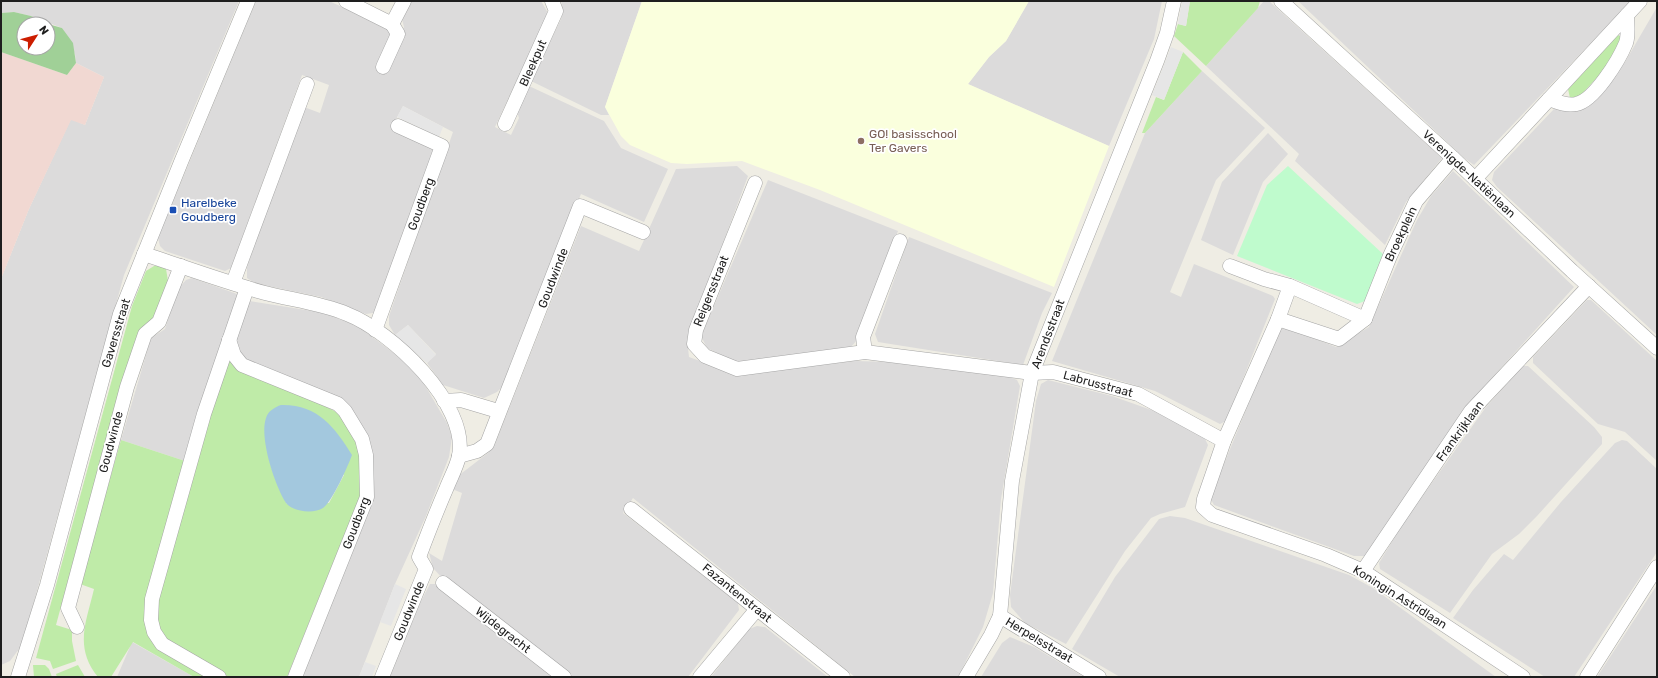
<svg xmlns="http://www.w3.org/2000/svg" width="1658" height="678" font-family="Rubik,sans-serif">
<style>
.residential{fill:#dcdbdb}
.commercial{fill:#f1d8d2}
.education{fill:#faffdd}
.grass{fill:#bfeba8;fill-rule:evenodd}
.forest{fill:#a0d097}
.park{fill:#bffbcd}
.parking{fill:#e6e6e6}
.water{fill:#a3c8de}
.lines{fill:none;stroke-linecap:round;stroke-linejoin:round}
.minor-casing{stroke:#a5a5a5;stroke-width:15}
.minor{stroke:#fff;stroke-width:14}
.education-dot{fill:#8d6e63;stroke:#fff;stroke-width:1.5}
.transit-dot{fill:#1a4fb4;stroke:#fff;stroke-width:1.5}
.labels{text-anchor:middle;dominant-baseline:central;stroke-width:3.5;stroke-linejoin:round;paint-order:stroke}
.street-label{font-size:12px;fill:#1e1e1e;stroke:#fff}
.education-label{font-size:12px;fill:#785e54;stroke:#fff;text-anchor:start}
.transit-label{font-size:12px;fill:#164399;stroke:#fff;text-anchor:start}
</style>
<rect width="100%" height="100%" fill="#efede4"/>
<!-- residential -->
<g class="residential">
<polygon points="1,1 239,1 124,275 22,645 10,661 1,665 1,279 29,209 71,119 85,125 104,77 76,63 75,54 62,28 31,16 14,12 1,13"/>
<polygon points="256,1 329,1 388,28 391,38 385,69 404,27 402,19 411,1 541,1 548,13 495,127 511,135 519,118 516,109 529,86 604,121 621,148 668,169 644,222 581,194 502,387 497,392 484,398 443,385 427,363 436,354 408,325 395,335 389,325 389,316 453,132 403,106 392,127 434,148 376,310 373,313 366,314 357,311 321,297 268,286 253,282 247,278 247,267 304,107 320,113 329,85 302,75 231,268 225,271 165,251 160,246 158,238"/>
<polygon points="561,1 642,1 605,107 609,115 601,115 531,81 561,19 563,11"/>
<polygon points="1029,1 1162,1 1154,39 1109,146 968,84 989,57 1006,41"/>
<polygon points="1264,1 1269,1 1442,158 1406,202 1385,245 1295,161 1299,154 1206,66"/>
<polygon points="1298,1 1631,1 1474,165 1464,158"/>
<polygon points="1657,7 1657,335 1497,187 1492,180 1494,172 1554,109 1577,111 1587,106 1614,76 1625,62"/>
<polygon points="1202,71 1265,128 1216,180 1170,292 1181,297 1194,264 1273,296 1275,299 1226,421 1220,424 1155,391 1052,361 1145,133"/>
<polygon points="1268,133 1288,154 1263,182 1233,255 1201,240 1222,182"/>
<polygon points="737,166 748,176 687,340 689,357 738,375 854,361 895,362 1007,376 1017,380 1020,386 1001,499 993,593 983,627 958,677 855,677 633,498 623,513 738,603 739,610 688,677 572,677 444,580 433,568 429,553 442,561 462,493 452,489 458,476 488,453 495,444 581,226 639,251 676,169"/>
<polygon points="1453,171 1574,287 1463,410 1368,556 1354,556 1214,505 1210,498 1279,329 1288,328 1336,347 1369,327 1416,222 1431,196"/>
<polygon points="768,180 898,231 858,339 851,347 737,363 707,348 701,336"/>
<polygon points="909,237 1052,293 1042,313 1023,365 878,342 875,334"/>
<polygon points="192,278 240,295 185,461 121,440 151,338 165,329 178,289 186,280"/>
<polygon points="1587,300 1591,300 1657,361 1657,461 1625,432 1598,424 1533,363 1533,357"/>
<polygon points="249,301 325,313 359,327 403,360 423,382 447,423 452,437 449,457 426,516 395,584 359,677 300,677 372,498 348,407 244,360 235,342"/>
<polygon points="1523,366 1528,366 1594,427 1602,437 1602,444 1537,516 1519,534 1492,554 1450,613 1380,569 1379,563 1404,522 1486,407"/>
<polygon points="1048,380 1112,396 1157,412 1204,437 1208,445 1185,507 1160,514 1151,518 1125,551 1066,644 1025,623 1011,607 1010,595 1036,401 1041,384"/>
<polygon points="1622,440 1627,441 1657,469 1657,552 1574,677 1545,677 1453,618 1473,590 1504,554 1513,560 1561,502 1615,443"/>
<polygon points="1170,516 1185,518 1349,575 1373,588 1496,677 1120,677 1072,649 1115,577 1159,519"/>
<polygon points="430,584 435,584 556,677 390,677 420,603"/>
<polygon points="1657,585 1657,677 1597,677"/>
<polygon points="757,626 765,627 828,677 711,677 749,629"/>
<polygon points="1010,637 1034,647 1084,677 981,677 1002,643"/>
<polygon points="132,642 194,677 117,677"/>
</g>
<!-- commercial -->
<polygon class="commercial" points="1,52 67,75 76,63 104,77 85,125 71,120 29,209 1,279"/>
<!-- education -->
<polygon class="education" points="642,1 1029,1 1006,41 989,57 968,84 1109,146 1054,287 820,190 742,161 687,164 671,163 630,145 621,136 605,107"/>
<!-- grass -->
<g class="grass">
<polygon points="1190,1 1260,1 1258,8 1206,66 1174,36 1178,24 1186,26"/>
<polygon points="1618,35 1622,37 1606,68 1578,98 1570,98 1568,89"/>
<polygon points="1183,52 1202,71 1145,133 1142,133 1156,97 1164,100"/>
<polygon points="154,266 161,266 166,269 168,281 154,321 115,407 56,625 72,630 72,641 76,661 53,669 50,661 36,658 132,306 146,271"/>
<path d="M229 356 340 414 361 447 360 496 287 677H229L182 650 162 636 155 621 157 602 201 440ZM266 418 344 475 329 503 287 504C271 473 265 453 266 418Z"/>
<path d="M121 440 185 461 145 621 208 677H194L133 642 111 677H98C74 647 86 623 94 589L80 584Z"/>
<polygon points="33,665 45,665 49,669 52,677 34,677"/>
<polygon points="78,665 85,677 57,677 56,674"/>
</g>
<!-- forest -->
<polygon class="forest" points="14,12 31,16 48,24 24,24 24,48 48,48 48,24 62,28 73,43 76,63 67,75 1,52 1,13"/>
<!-- park -->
<polygon class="park" points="1288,166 1383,254 1365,301 1357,304 1237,256 1267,185"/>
<!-- parking -->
<g class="parking">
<polygon points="1182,1 1190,1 1186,26 1178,24"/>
<polygon points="1171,47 1183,52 1164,100 1152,95"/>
<polygon points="403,106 443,127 439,137 397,117"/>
<polygon points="408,325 436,355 427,363 395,335"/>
<polygon points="395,584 406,589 391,626 380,622"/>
<polygon points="365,662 376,666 372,677 359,677"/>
</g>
<!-- water -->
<path class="water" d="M281 405C317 404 335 427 352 455 348 466 332 502 323 508 314 514 293 512 286 503 275 486 259 438 266 418 268 411 275 407 281 405Z"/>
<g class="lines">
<defs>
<g id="minor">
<polyline points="346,1 392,24 404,1"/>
<polyline points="1281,1 1453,158 1572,271 1657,348"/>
<polyline points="383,67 398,34 392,24"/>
<path d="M1549 99C1558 102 1566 106 1576 104 1594 101 1619 60 1626 43 1629 35 1627 23 1627 15"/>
<polyline points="505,124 556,11 552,1"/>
<polyline points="1475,179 1640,1"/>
<polyline points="755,183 696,330 694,344 705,356 737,369 865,352 1032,373 1053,372 1138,394 1224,441"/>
<path d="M144 254C184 267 224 282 265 293 292 300 321 303 347 314 391 331 469 404 459 456 457 466 451 477 447 487 437 510 428 533 419 557L426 569 382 677"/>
<polyline points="1230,266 1264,279 1290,286 1365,319"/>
<polyline points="233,283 307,84"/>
<polyline points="1290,286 1278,319 1224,441 1204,499 1203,507 1212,515 1326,555 1363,571 1523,677"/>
<polyline points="1278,319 1339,339 1365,319 1390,256 1416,201 1453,158"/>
<polyline points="375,330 442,146 398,126"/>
<polyline points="229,340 234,355 242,365 338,404 345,411 362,439 366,455 367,497 295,677"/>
<polyline points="865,352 863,337 900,241"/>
<polyline points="444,401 461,400 498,411"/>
<polyline points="459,456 477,451 487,444 580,206 643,232"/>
<polyline points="631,509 843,677"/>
<polyline points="1363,571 1471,411 1589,286"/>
<polyline points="443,583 564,677"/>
<polyline points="1000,616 1099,677"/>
<polyline points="77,627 68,608 127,387 145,334 159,322 181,266"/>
<polyline points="18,677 47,585 120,314 181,162 248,1"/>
<polyline points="219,677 162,644 154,632 151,620 152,599 204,414 247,288"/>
<polyline points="700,677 757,609"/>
<polyline points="966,677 991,635 1000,616 1012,481 1032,373 1157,61 1167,33 1174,1"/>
<polyline points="1587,677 1657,567"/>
</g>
</defs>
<!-- minor casing -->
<use href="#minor" class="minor-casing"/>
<!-- minor -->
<use href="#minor" class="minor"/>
</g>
<!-- markers -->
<circle class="education-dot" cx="861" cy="141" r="4"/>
<rect class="transit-dot" x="169" y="206" width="8" height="8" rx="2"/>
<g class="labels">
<!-- street labels -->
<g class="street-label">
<text transform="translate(533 63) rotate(-66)">Bleekput</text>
<text transform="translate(1469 174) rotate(43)">Verenigde-Natiënlaan</text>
<text transform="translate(421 204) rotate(-70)">Goudberg</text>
<text transform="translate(1401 234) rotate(-65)">Broekplein</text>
<text transform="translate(553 278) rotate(-69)">Goudwinde</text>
<text transform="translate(711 291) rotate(-68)">Reigersstraat</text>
<text transform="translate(116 333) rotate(-73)">Gaversstraat</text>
<text transform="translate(1048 334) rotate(-69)">Arendsstraat</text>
<text transform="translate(1098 384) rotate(15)">Labrusstraat</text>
<text transform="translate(1460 431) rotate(-54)">Frankrijklaan</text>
<text transform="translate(111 442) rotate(-75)">Goudwinde</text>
<text transform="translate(356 523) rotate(-69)">Goudberg</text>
<text transform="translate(737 593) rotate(39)">Fazantenstraat</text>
<text transform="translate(1400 597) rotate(32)">Koningin Astridlaan</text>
<text transform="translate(409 611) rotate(-68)">Goudwinde</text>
<text transform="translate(503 630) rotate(38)">Wijdegracht</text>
<text transform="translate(1039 640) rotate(31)">Herpelsstraat</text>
</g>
<!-- education labels -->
<g class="education-label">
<text x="869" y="134">GO! basisschool<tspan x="869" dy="14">Ter Gavers</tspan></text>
</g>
<!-- transit labels -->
<g class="transit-label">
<text x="181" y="203">Harelbeke<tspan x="181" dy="14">Goudberg</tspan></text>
</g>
</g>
<!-- border -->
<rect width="1658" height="678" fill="none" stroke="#1e1e1e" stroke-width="4"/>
<!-- north arrow -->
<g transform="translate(36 36) rotate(54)"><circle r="19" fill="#ffffff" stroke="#a5a5a5"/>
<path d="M0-3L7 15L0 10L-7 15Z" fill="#cc1d00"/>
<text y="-6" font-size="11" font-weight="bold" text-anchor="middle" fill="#1e1e1e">N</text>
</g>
</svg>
